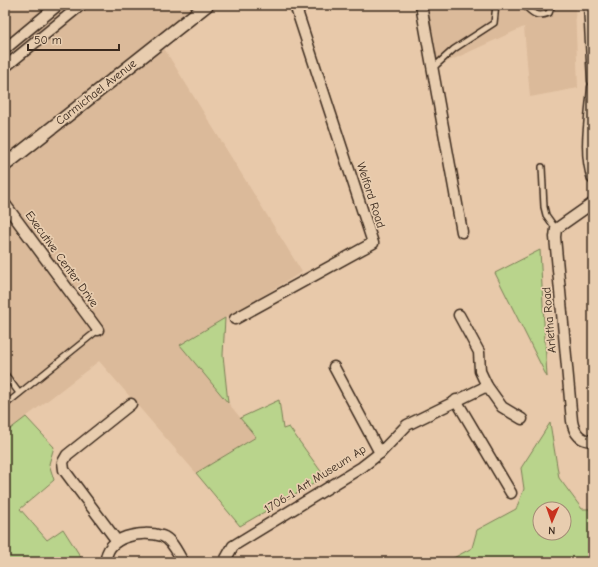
<svg xmlns="http://www.w3.org/2000/svg" width="598" height="567" font-family="'Comic Neue',sans-serif">
<style>
.built{fill:#dbba9a}
.green{fill:#b9d48c;stroke:#7a7f55;fill-rule:evenodd}
.lines{fill:none;stroke-linecap:round;stroke-linejoin:round}
.service-casing{stroke:#3b2a1e;stroke-width:8}
.minor-casing{stroke:#3b2a1e;stroke-width:13}
.tertiary-casing{stroke:#3b2a1e;stroke-width:15}
.service{stroke:#e8cdaf;stroke-width:5}
.minor{stroke:#e8cdaf;stroke-width:10}
.tertiary{stroke:#e8cdaf;stroke-width:12}
.labels{text-anchor:middle;dominant-baseline:central;stroke-width:3.5;stroke-linejoin:round;paint-order:stroke}
.street-label{font-size:12px;fill:#3b2a1e;stroke:#e8cdaf}
</style>
<rect width="100%" height="100%" fill="#e8c9aa"/>
<filter id="ink" filterUnits="userSpaceOnUse"><feTurbulence type="fractalNoise" baseFrequency=".025" numOctaves="2"/><feDisplacementMap in="SourceGraphic" scale="8" xChannelSelector="R" yChannelSelector="G"/><feConvolveMatrix kernelMatrix="1 2 1 2 8 2 1 2 1" color-interpolation-filters="sRGB"/></filter>
<g filter="url(#ink)">
<!-- built -->
<g class="built">
<polygon points="5,5 196,5 157,37 302,272 181,345 256,437 196,473 99,361 5,433"/>
<polygon points="427,5 575,5 578,88 530,97 524,27 436,67"/>
</g>
<!-- green -->
<g class="green">
<polygon points="540,250 547,377 495,273"/>
<polygon points="225,318 223,355 228,403 180,345"/>
<polygon points="279,400 283,429 289,427 325,477 240,526 196,473 256,437 240,418"/>
<polygon points="26,417 54,447 49,464 54,480 20,509 47,540 63,529 84,562 5,562 5,433"/>
<path d="M550 423 559 478 582 509H593V562H446L472 548 477 530 516 509 524 489 521 468ZM540 509H564V533H540Z"/>
</g>
<g class="lines">
<defs>
<g id="service">
<path d="M524 5C532 13 537 18 549 13L552 5"/>
<polyline points="433,68 454,49 494,23 496,5"/>
<polyline points="542,167 544,207 546,215 556,229"/>
<polyline points="5,374 19,393"/>
<polyline points="5,405 98,330"/>
</g>
<g id="minor">
<polyline points="421,5 462,232"/>
<polyline points="589,5 593,81"/>
<polyline points="5,49 58,5"/>
<polyline points="5,67 81,5"/>
<path d="M593 87C591 117 583 151 593 179"/>
<path d="M593 203 556 229 555 237 572 421C574 433 580 441 593 441"/>
<polyline points="5,204 98,330"/>
<polyline points="459,315 479,352 480,371 487,386 502,407 522,419"/>
<polyline points="235,319 373,243 295,5"/>
<polyline points="334,367 380,453"/>
<polyline points="456,400 511,493"/>
<polyline points="117,541 64,470 63,462 67,455 131,404"/>
<path d="M106 562C105 536 142 530 162 536 172 539 178 554 183 562"/>
<polyline points="224,562 233,546 362,467 380,453 407,425 487,386"/>
</g>
<polyline id="tertiary" points="5,165 207,5"/>
</defs>
<!-- service casing -->
<use href="#service" class="service-casing"/>
<!-- minor casing -->
<use href="#minor" class="minor-casing"/>
<!-- tertiary casing -->
<use href="#tertiary" class="tertiary-casing"/>
<!-- service -->
<use href="#service" class="service"/>
<!-- minor -->
<use href="#minor" class="minor"/>
<!-- tertiary -->
<use href="#tertiary" class="tertiary"/>
</g>
</g>
<g class="labels">
<!-- street labels -->
<g class="street-label">
<text transform="translate(96 92) rotate(-38)">Carmichael Avenue</text>
<text transform="translate(371 195) rotate(72)">Welford Road</text>
<text transform="translate(62 259) rotate(54)">Executive Center Drive</text>
<text transform="translate(549 320) rotate(-95)">Arletha Road</text>
<text transform="translate(315 479) rotate(-32)">1706-1 Art Museum Ap</text>
</g>
</g>
<!-- margin -->
<rect width="598" height="567" fill="none" stroke="#e8cdaf" stroke-width="20"/>
<rect x="10" y="10" width="578" height="547" fill="none" stroke="#3b2a1e" stroke-width="1.5" filter="url(#ink)"/>
<!-- north arrow -->
<g transform="translate(552 521) rotate(182)"><circle r="19" fill="#e8cdaf" stroke="#a38c75"/>
<path d="M0-3L7 15L0 10L-7 15Z" fill="#c8321e"/>
<text y="-6" font-size="11" font-weight="bold" text-anchor="middle" fill="#3b2a1e">N</text>
</g>
<!-- scale -->
<path d="M28 44v6h91v-6" fill="none" stroke="#3b2a1e" stroke-width="2"/>
<text x="34" y="44" font-size="12" fill="#3b2a1e" stroke="#e8cdaf" stroke-width="3" paint-order="stroke">50 m</text>
</svg>
